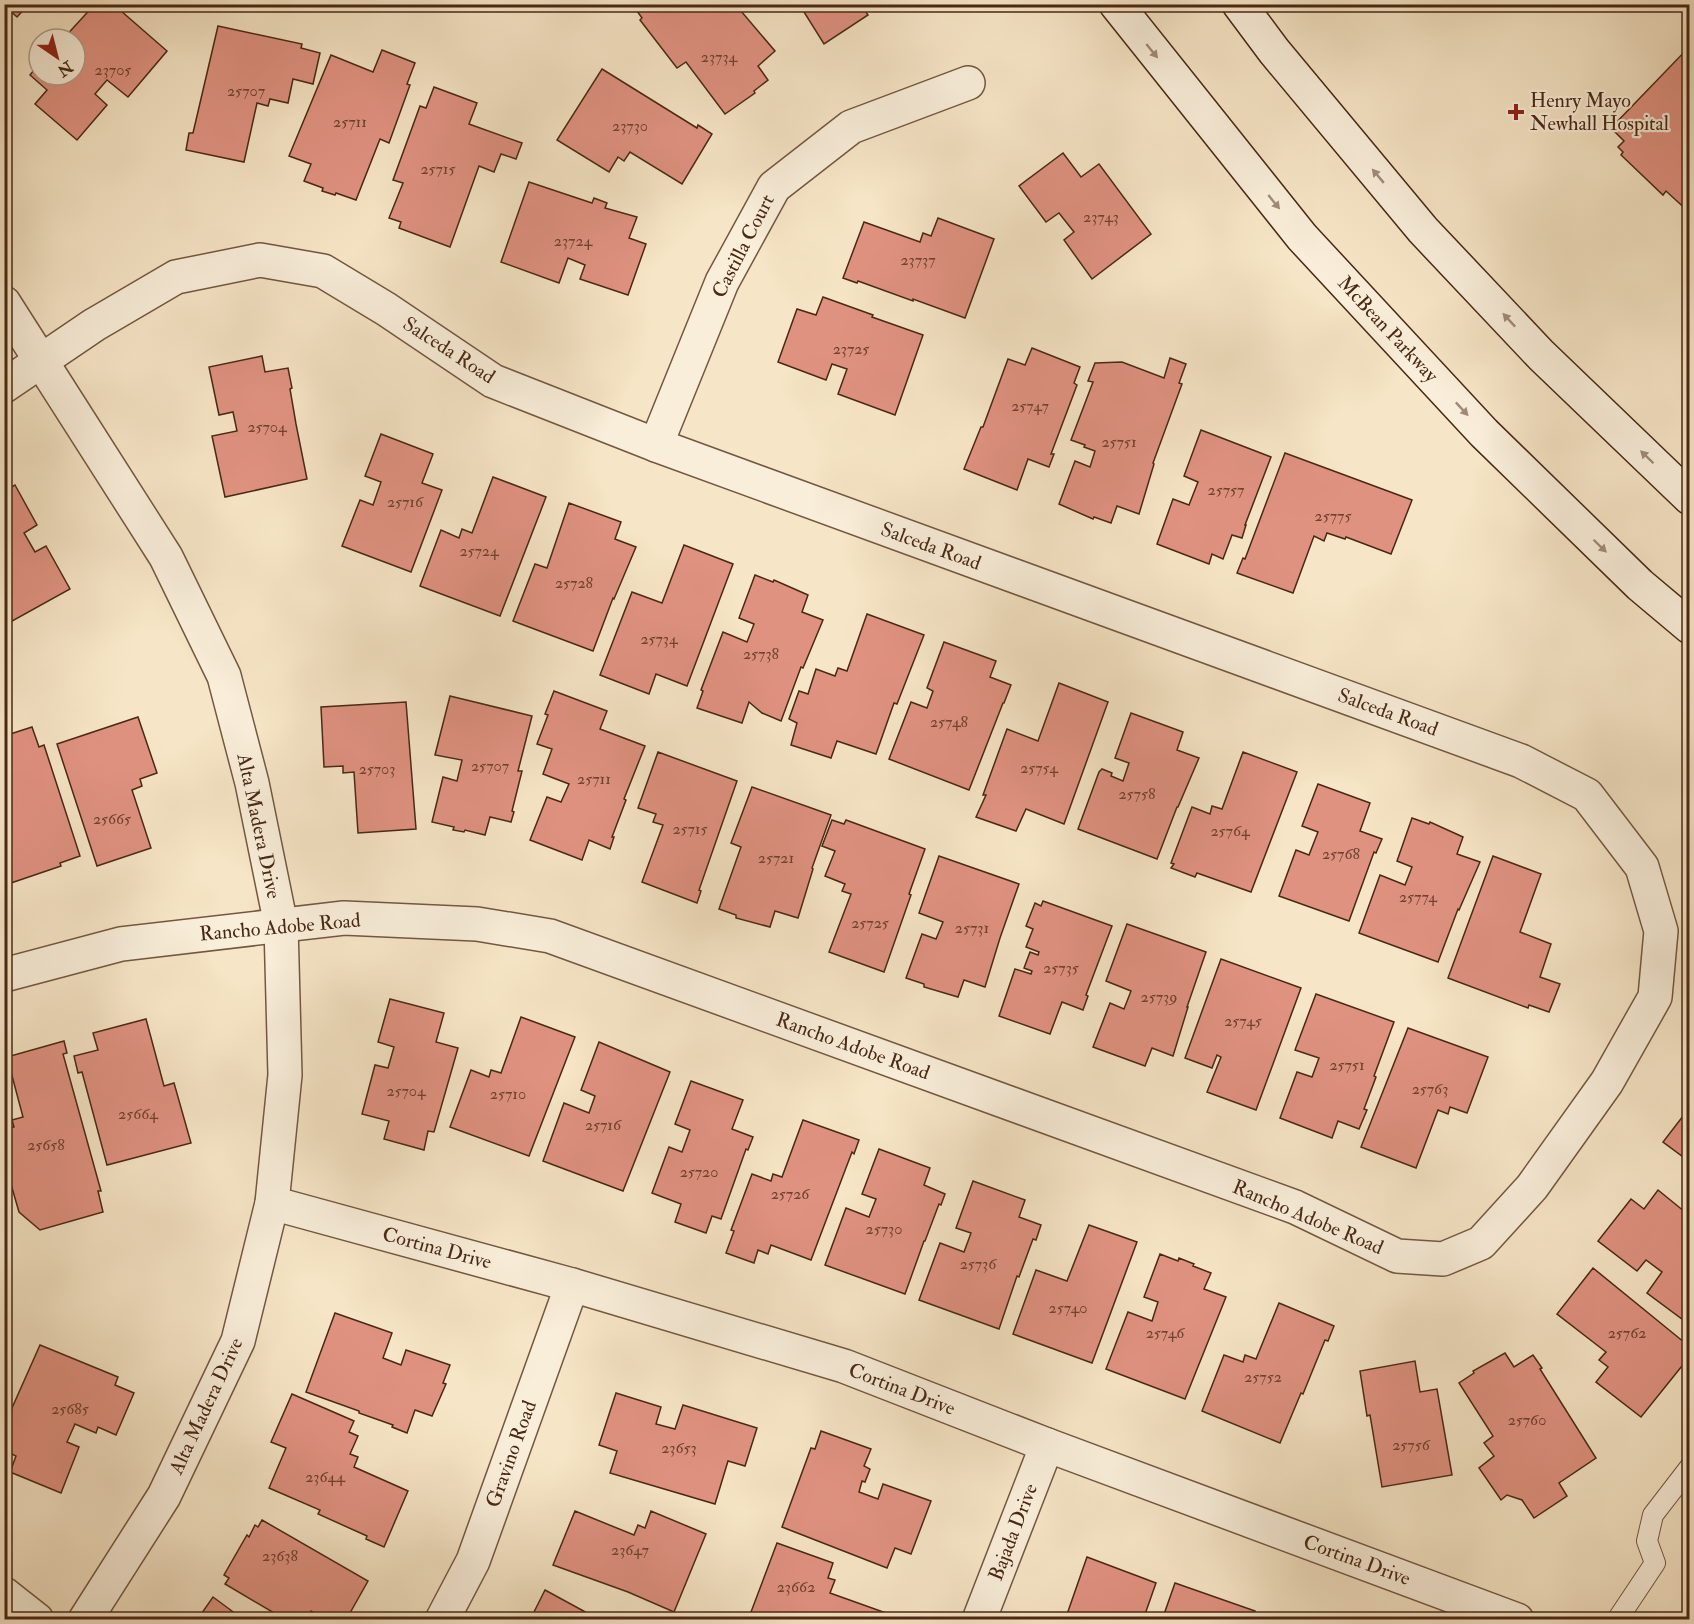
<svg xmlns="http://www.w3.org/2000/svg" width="1694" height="1624" font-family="'IM FELL Double Pica',serif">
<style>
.building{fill:#e09281;stroke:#492814;stroke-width:1.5}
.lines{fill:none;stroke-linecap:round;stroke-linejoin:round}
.service-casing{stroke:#745740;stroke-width:22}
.minor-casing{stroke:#745740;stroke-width:36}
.secondary-casing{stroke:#492814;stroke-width:36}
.service{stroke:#f9eeda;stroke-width:20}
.minor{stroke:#f9eeda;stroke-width:33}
.secondary{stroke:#f9eeda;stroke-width:33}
.oneway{fill:#a18b77}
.poi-dot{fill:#8f2418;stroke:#f9eeda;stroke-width:2}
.labels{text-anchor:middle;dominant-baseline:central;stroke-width:4.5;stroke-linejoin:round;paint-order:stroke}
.number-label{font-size:16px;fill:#6f422f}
.poi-label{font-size:20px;fill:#492814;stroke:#f9eeda;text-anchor:start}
.street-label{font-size:20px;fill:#492814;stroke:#f9eeda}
</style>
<rect width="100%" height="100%" fill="#f6e5c6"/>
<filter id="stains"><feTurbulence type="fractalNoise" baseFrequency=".00333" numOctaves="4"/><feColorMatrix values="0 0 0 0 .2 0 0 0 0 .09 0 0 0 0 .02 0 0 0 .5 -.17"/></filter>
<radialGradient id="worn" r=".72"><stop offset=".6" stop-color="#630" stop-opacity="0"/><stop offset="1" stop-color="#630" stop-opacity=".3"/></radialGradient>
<!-- building -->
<g class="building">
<polygon points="4,4 29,4 17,17 7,8 4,10"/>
<polygon points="95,4 113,4 167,51 128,97 107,80 95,94 107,105 77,140 35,104 47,90 30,75 39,64 39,75 75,75 75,39 63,39"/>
<polygon points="632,4 735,4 775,51 758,66 768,80 754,91 755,93 725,114 686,62 677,68 640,20 642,18"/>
<polygon points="799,4 861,4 868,15 824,44"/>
<polygon points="218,26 302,44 301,48 320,53 313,84 293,79 288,103 270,99 268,106 257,103 244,162 186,150 189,133 193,133"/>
<polygon points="1690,46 1690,213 1666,191 1663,195 1621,155 1623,152 1618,147 1624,141 1611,128"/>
<polygon points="382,50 415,63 407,84 410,85 389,143 380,139 356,200 336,193 335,195 322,191 323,188 304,181 311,164 289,156 331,55 373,72"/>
<polygon points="602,69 697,128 698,125 712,134 682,184 630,152 624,161 618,157 609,172 557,140"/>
<polygon points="434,87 477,103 469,124 522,143 516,159 501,154 494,172 479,166 450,247 399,228 401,222 389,218 403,183 393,180 420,106 426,108"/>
<polygon points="1063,153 1081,177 1099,164 1151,234 1092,279 1064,240 1074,232 1059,213 1046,222 1019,186"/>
<polygon points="529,182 592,203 594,198 607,203 605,208 637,217 629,238 646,244 628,295 580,279 585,265 568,258 559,283 501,262"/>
<polygon points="938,218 994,239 965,318 913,299 913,301 858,281 857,283 843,278 864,222 920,242 923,233 931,236"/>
<polygon points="823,297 873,315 872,317 923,335 895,415 838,394 847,369 832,364 826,380 778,362 797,309 816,315"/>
<polygon points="1032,348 1080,367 1074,383 1077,385 1051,454 1054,454 1049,467 1028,459 1017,490 964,469 981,427 983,427 1008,359 1025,365"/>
<polygon points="262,356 265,372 288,368 292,388 290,389 296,424 307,479 225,497 212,436 237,431 233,412 219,415 209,367"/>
<polygon points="1170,358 1186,364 1179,383 1182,384 1153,463 1154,464 1139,514 1117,506 1111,523 1094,517 1093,519 1059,504 1075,461 1090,467 1095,451 1084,447 1085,445 1071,440 1093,382 1088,381 1095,363 1122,362 1164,378"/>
<polygon points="1201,430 1271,457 1245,525 1246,525 1242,538 1232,535 1223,559 1212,554 1209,564 1157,544 1173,499 1189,505 1198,482 1184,476"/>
<polygon points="381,434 433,454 422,483 442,490 411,572 342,546 360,500 373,505 381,482 365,476"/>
<polygon points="1285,453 1412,500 1391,554 1346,537 1345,539 1327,533 1324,541 1314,536 1293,593 1237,573 1243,558 1245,559"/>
<polygon points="493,477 546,497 500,616 420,586 441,530 459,538 462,529 472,533"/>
<polygon points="15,485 37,525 24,533 35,552 46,546 70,589 5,625 4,491"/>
<polygon points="569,503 621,522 615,539 636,547 614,599 613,598 593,651 513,621 535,564 547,568"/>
<polygon points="684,545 733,564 687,686 656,674 649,694 600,675 632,592 662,603"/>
<polygon points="755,575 773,582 774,580 808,595 802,612 823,620 803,668 801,667 781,721 762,713 749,702 742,723 697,708 703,691 701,690 723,632 747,642 754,624 739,618"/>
<polygon points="867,614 924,635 897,704 894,703 876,754 837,741 831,758 791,745 797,723 789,719 799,691 808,694 816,669 835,676 838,668 847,671"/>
<polygon points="944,642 996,661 990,677 1011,685 1004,703 1003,703 969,790 889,759 911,702 927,708 933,691 927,688"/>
<polygon points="1059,683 1108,702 1064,824 1026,809 1016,831 976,817 986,795 983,795 1007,729 1038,741"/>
<polygon points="554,691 607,711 600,729 645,746 624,799 626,800 612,837 614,837 610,849 589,840 582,860 530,840 547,797 561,802 569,784 543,774 552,749 537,744 548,715 545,714"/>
<polygon points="450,696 532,716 518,771 522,771 512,811 514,812 511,822 490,817 485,835 465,830 464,832 453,830 454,827 432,822 443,777 457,781 462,760 435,755"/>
<polygon points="406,702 416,829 358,833 354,772 343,773 343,766 324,767 321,707"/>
<polygon points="1131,713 1183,732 1177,750 1199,758 1178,807 1177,807 1157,859 1078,829 1099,772 1102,769 1112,773 1111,776 1123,781 1129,763 1115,758"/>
<polygon points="138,717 157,773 140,779 142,786 132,790 151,848 97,866 57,744"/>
<polygon points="32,727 39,747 44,745 80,856 60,863 61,866 11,883 4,863 4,736"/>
<polygon points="658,752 737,781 699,890 701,891 697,903 642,882 663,825 653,822 656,814 638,808"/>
<polygon points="1243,752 1297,772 1251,892 1197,873 1195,877 1171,868 1174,864 1171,863 1192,807 1210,814 1212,806 1222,809"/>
<polygon points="1318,784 1370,803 1360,831 1382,839 1376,853 1374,852 1349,921 1279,896 1296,850 1309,855 1318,832 1302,826"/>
<polygon points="752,787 831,815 812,868 813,869 798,918 775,911 770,927 736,918 736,915 719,909 741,847 731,843"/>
<polygon points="1412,818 1429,824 1430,822 1463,837 1457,854 1480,862 1459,910 1458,909 1438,962 1359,933 1380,875 1405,885 1412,867 1397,861"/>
<polygon points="832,820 844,824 846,820 925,849 909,894 911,895 884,972 829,952 851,894 842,891 845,884 825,876 835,851 822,846"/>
<polygon points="939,856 1019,884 1000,938 985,987 964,980 958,997 924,987 924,984 906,978 922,934 936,939 943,922 919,913"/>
<polygon points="1493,856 1541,874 1520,932 1551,944 1540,977 1560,984 1549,1012 1529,1005 1528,1008 1448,978"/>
<polygon points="1043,901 1112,926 1086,995 1088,996 1083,1010 1062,1002 1050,1034 999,1016 1015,969 1031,974 1032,971 1024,968 1030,952 1038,955 1039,952 1026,947 1033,929 1026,926 1035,903 1041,906"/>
<polygon points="1127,924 1206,952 1187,1007 1188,1007 1173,1056 1152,1048 1145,1066 1093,1047 1110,1003 1124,1009 1131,991 1106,981"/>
<polygon points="1221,959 1301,988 1256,1110 1207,1092 1221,1057 1217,1055 1212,1068 1185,1058"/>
<polygon points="1316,994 1394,1022 1374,1076 1376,1077 1364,1109 1367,1110 1359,1129 1338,1121 1332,1138 1280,1118 1297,1072 1312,1077 1319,1058 1295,1050"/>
<polygon points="390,999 444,1013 436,1042 458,1048 434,1132 428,1131 424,1150 384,1139 389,1121 362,1114 375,1065 388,1068 394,1047 378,1042"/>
<polygon points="521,1017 575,1037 529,1156 450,1127 471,1070 489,1077 491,1070 501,1073"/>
<polygon points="146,1019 164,1086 174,1083 191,1143 107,1165 82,1072 78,1073 74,1056 98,1050 93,1033"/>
<polygon points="1408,1028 1488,1057 1467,1113 1450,1107 1448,1114 1438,1110 1416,1168 1361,1147"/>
<polygon points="64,1041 67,1053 63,1054 101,1191 98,1191 103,1212 40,1230 19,1212 4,1160 4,1129 14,1127 12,1120 23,1117 7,1057"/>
<polygon points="599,1042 670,1072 623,1191 543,1161 564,1103 589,1113 595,1096 581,1090"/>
<polygon points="691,1081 743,1100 732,1129 753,1137 748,1150 746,1149 721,1219 712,1216 706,1233 675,1222 681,1204 652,1193 669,1147 682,1152 690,1130 675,1124"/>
<polygon points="1690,1107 1690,1162 1663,1142"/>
<polygon points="803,1120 859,1140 854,1154 852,1152 811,1260 771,1245 768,1254 758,1250 754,1263 726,1253 734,1231 731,1230 752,1174 771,1181 773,1174 782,1177"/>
<polygon points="879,1149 930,1168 924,1185 945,1194 941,1205 939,1204 925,1241 924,1241 905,1294 825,1265 846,1208 869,1217 876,1199 862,1194"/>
<polygon points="973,1181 1025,1200 1019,1217 1041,1225 1036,1240 1033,1239 1019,1277 1017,1276 999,1329 919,1300 940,1243 964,1252 971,1233 956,1228"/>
<polygon points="1658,1190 1690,1216 1690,1325 1647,1293 1662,1272 1646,1260 1637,1271 1598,1241 1631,1199 1644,1209"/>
<polygon points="1089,1225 1137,1242 1092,1363 1013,1334 1036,1270 1067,1281"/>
<polygon points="1160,1254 1178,1261 1179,1258 1194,1264 1193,1266 1211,1273 1204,1289 1226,1297 1185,1399 1106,1369 1128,1312 1152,1321 1158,1302 1144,1297"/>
<polygon points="1593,1268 1690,1347 1690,1356 1641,1417 1596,1382 1608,1367 1599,1360 1606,1352 1557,1314"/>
<polygon points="1279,1303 1334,1326 1328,1341 1325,1340 1303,1394 1301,1393 1280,1443 1202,1411 1224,1355 1243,1362 1245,1355 1256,1359"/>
<polygon points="335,1313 392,1333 383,1358 401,1365 406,1350 450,1365 443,1383 446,1384 432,1416 415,1410 407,1433 392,1427 393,1425 359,1413 359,1411 306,1392"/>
<polygon points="40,1345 118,1377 115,1385 134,1393 116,1435 98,1427 96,1433 75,1424 67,1442 79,1447 61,1493 10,1472 16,1456 4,1450 4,1426"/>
<polygon points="1505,1353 1514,1367 1533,1355 1542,1368 1540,1369 1596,1458 1559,1483 1567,1496 1534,1518 1522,1500 1507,1495 1501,1500 1479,1468 1494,1456 1484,1443 1493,1436 1459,1383 1474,1373 1473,1371"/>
<polygon points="1415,1361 1420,1392 1437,1389 1452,1475 1382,1487 1370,1415 1367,1416 1360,1371"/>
<polygon points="616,1393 661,1407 656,1424 675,1429 683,1405 757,1428 745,1466 728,1461 715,1504 610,1473 617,1451 599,1445"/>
<polygon points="292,1394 354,1421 349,1432 358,1436 350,1454 358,1457 354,1467 408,1491 384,1547 366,1539 367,1536 318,1514 320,1510 269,1488 286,1448 271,1442"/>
<polygon points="821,1431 871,1449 864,1466 870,1469 865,1482 862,1481 859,1492 878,1499 883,1484 931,1501 911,1554 895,1548 887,1568 782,1527 811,1448 815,1449"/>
<polygon points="575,1511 634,1535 638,1525 645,1528 651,1511 706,1534 674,1612 628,1592 553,1565"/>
<polygon points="262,1520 368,1581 346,1620 327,1620 311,1611 306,1620 286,1620 225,1584 229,1578 224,1575 247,1535 249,1537 255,1525 258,1527"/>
<polygon points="777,1543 833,1563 828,1578 835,1580 830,1593 886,1613 884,1620 748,1620"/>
<polygon points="1087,1557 1156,1583 1143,1620 1065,1620"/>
<polygon points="1175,1583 1255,1611 1252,1620 1162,1620"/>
<polygon points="545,1590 600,1620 530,1620"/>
<polygon points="213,1597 244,1620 197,1620"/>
</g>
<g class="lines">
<defs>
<polyline id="service" points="1617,1620 1655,1563 1647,1541 1653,1515 1690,1467"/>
<g id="minor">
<polyline points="4,303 166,557 224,676 252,783 281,925 285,1075 272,1203 238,1341 164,1496 85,1620"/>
<polyline points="4,386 94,325 176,277 260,260 323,271 386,309 493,381 656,445 1521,761 1587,795 1642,867 1661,931 1655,997 1607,1082 1532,1187 1481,1243 1443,1259 1397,1256 1295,1207 550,936 477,924 344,918 121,944 4,975"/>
<polyline points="656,445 722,282 774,187 851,127 968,83"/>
<polyline points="272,1203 572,1285 844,1366 1047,1445 1517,1620"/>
<polyline points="4,1594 37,1620"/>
<polyline points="442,1620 473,1561 572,1285"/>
<polyline points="979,1620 1047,1445"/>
</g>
<g id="secondary">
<polyline points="1116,4 1302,237 1484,433 1640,585 1690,627"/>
<polyline points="1239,4 1274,51 1423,230 1541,355 1690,498"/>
</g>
</defs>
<!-- service casing -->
<use href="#service" class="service-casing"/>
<!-- minor casing -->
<use href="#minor" class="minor-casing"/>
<!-- secondary casing -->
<use href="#secondary" class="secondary-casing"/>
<!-- service -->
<use href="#service" class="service"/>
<!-- minor -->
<use href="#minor" class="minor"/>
<!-- secondary -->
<use href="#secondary" class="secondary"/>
</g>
<!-- one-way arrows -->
<defs><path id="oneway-solid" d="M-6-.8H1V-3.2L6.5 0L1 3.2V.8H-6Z" transform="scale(1.5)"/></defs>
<g class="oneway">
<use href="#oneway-solid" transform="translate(1152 51) rotate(51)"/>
<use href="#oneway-solid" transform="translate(1378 176) rotate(-130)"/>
<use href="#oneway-solid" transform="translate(1274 202) rotate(51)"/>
<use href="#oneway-solid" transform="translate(1509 320) rotate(-133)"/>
<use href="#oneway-solid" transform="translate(1462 409) rotate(47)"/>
<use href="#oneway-solid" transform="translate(1647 457) rotate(-136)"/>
<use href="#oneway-solid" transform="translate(1600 546) rotate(44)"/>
</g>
<!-- markers -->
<path class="poi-dot" d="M1513 103h6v6h6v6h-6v6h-6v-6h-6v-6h6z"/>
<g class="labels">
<!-- number labels -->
<g class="number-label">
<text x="719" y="57">23734</text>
<text x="113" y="70">23705</text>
<text x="246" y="91">25707</text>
<text x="350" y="122">25711</text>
<text x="630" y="126">23730</text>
<text x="438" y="169">25715</text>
<text x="1101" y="217">23743</text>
<text x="573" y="241">23724</text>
<text x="918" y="260">23737</text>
<text x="851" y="349">23725</text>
<text x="1030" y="406">25747</text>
<text x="267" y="427">25704</text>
<text x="1119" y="442">25751</text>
<text x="1226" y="490">25757</text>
<text x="405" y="502">25716</text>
<text x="1333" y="516">25775</text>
<text x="479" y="551">25724</text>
<text x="574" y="583">25728</text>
<text x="659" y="639">25734</text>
<text x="761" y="654">25738</text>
<text x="949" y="722">25748</text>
<text x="490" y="766">25707</text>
<text x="1039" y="768">25754</text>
<text x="377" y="769">25703</text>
<text x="594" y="779">25711</text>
<text x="1137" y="794">25758</text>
<text x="112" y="819">25665</text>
<text x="690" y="829">25715</text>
<text x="1230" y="831">25764</text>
<text x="1341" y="854">25768</text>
<text x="776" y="858">25721</text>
<text x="1418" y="897">25774</text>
<text x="870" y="923">25725</text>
<text x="972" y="928">25731</text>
<text x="1061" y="968">25735</text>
<text x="1159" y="997">25739</text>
<text x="1243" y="1021">25745</text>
<text x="1347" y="1065">25751</text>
<text x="1430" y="1089">25763</text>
<text x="406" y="1091">25704</text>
<text x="508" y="1094">25710</text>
<text x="138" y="1114">25664</text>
<text x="603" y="1125">25716</text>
<text x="46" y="1145">25658</text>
<text x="699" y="1172">25720</text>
<text x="790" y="1194">25726</text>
<text x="884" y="1229">25730</text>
<text x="978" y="1264">25736</text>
<text x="1068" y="1308">25740</text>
<text x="1165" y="1333">25746</text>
<text x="1627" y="1333">25762</text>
<text x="1263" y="1377">25752</text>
<text x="70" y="1409">25685</text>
<text x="1527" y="1420">25760</text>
<text x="1411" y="1445">25756</text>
<text x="679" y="1448">23653</text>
<text x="325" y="1477">23644</text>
<text x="630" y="1550">23647</text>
<text x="280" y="1556">23638</text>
<text x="796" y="1587">23662</text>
</g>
<!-- poi labels -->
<g class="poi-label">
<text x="1530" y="100">Henry Mayo<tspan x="1530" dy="23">Newhall Hospital</tspan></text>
</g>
<!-- street labels -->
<g class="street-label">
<text transform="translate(743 246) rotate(-63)">Castilla Court</text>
<text transform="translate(1388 329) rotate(47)">McBean Parkway</text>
<text transform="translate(449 350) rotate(33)">Salceda Road</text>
<text transform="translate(931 546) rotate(20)">Salceda Road</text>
<text transform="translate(1388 712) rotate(20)">Salceda Road</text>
<text transform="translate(259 826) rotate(78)">Alta Madera Drive</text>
<text transform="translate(280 927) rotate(-5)">Rancho Adobe Road</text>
<text transform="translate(853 1046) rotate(20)">Rancho Adobe Road</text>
<text transform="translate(1308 1217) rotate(23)">Rancho Adobe Road</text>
<text transform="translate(437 1248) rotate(15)">Cortina Drive</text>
<text transform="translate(902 1389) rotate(21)">Cortina Drive</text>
<text transform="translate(206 1406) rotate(-65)">Alta Madera Drive</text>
<text transform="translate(511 1454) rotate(-70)">Gravino Road</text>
<text transform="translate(1013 1532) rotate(-69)">Bajada Drive</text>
<text transform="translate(1357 1560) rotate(20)">Cortina Drive</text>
</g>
</g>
<!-- margin -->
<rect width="1694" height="1624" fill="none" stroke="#f6e5c6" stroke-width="24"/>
<rect x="6" y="6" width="1682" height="1612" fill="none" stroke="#492814" stroke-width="3"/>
<rect x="12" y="12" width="1670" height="1600" fill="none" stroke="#492814" stroke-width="1.5"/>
<!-- north arrow -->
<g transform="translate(57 57) rotate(145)"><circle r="28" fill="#f9eeda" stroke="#b39f8b" stroke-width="1.5"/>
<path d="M0-4.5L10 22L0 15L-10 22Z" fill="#8f2418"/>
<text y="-9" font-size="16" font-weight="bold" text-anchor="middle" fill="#492814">N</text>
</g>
<rect width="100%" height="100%" filter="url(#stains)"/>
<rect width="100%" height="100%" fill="url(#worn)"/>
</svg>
